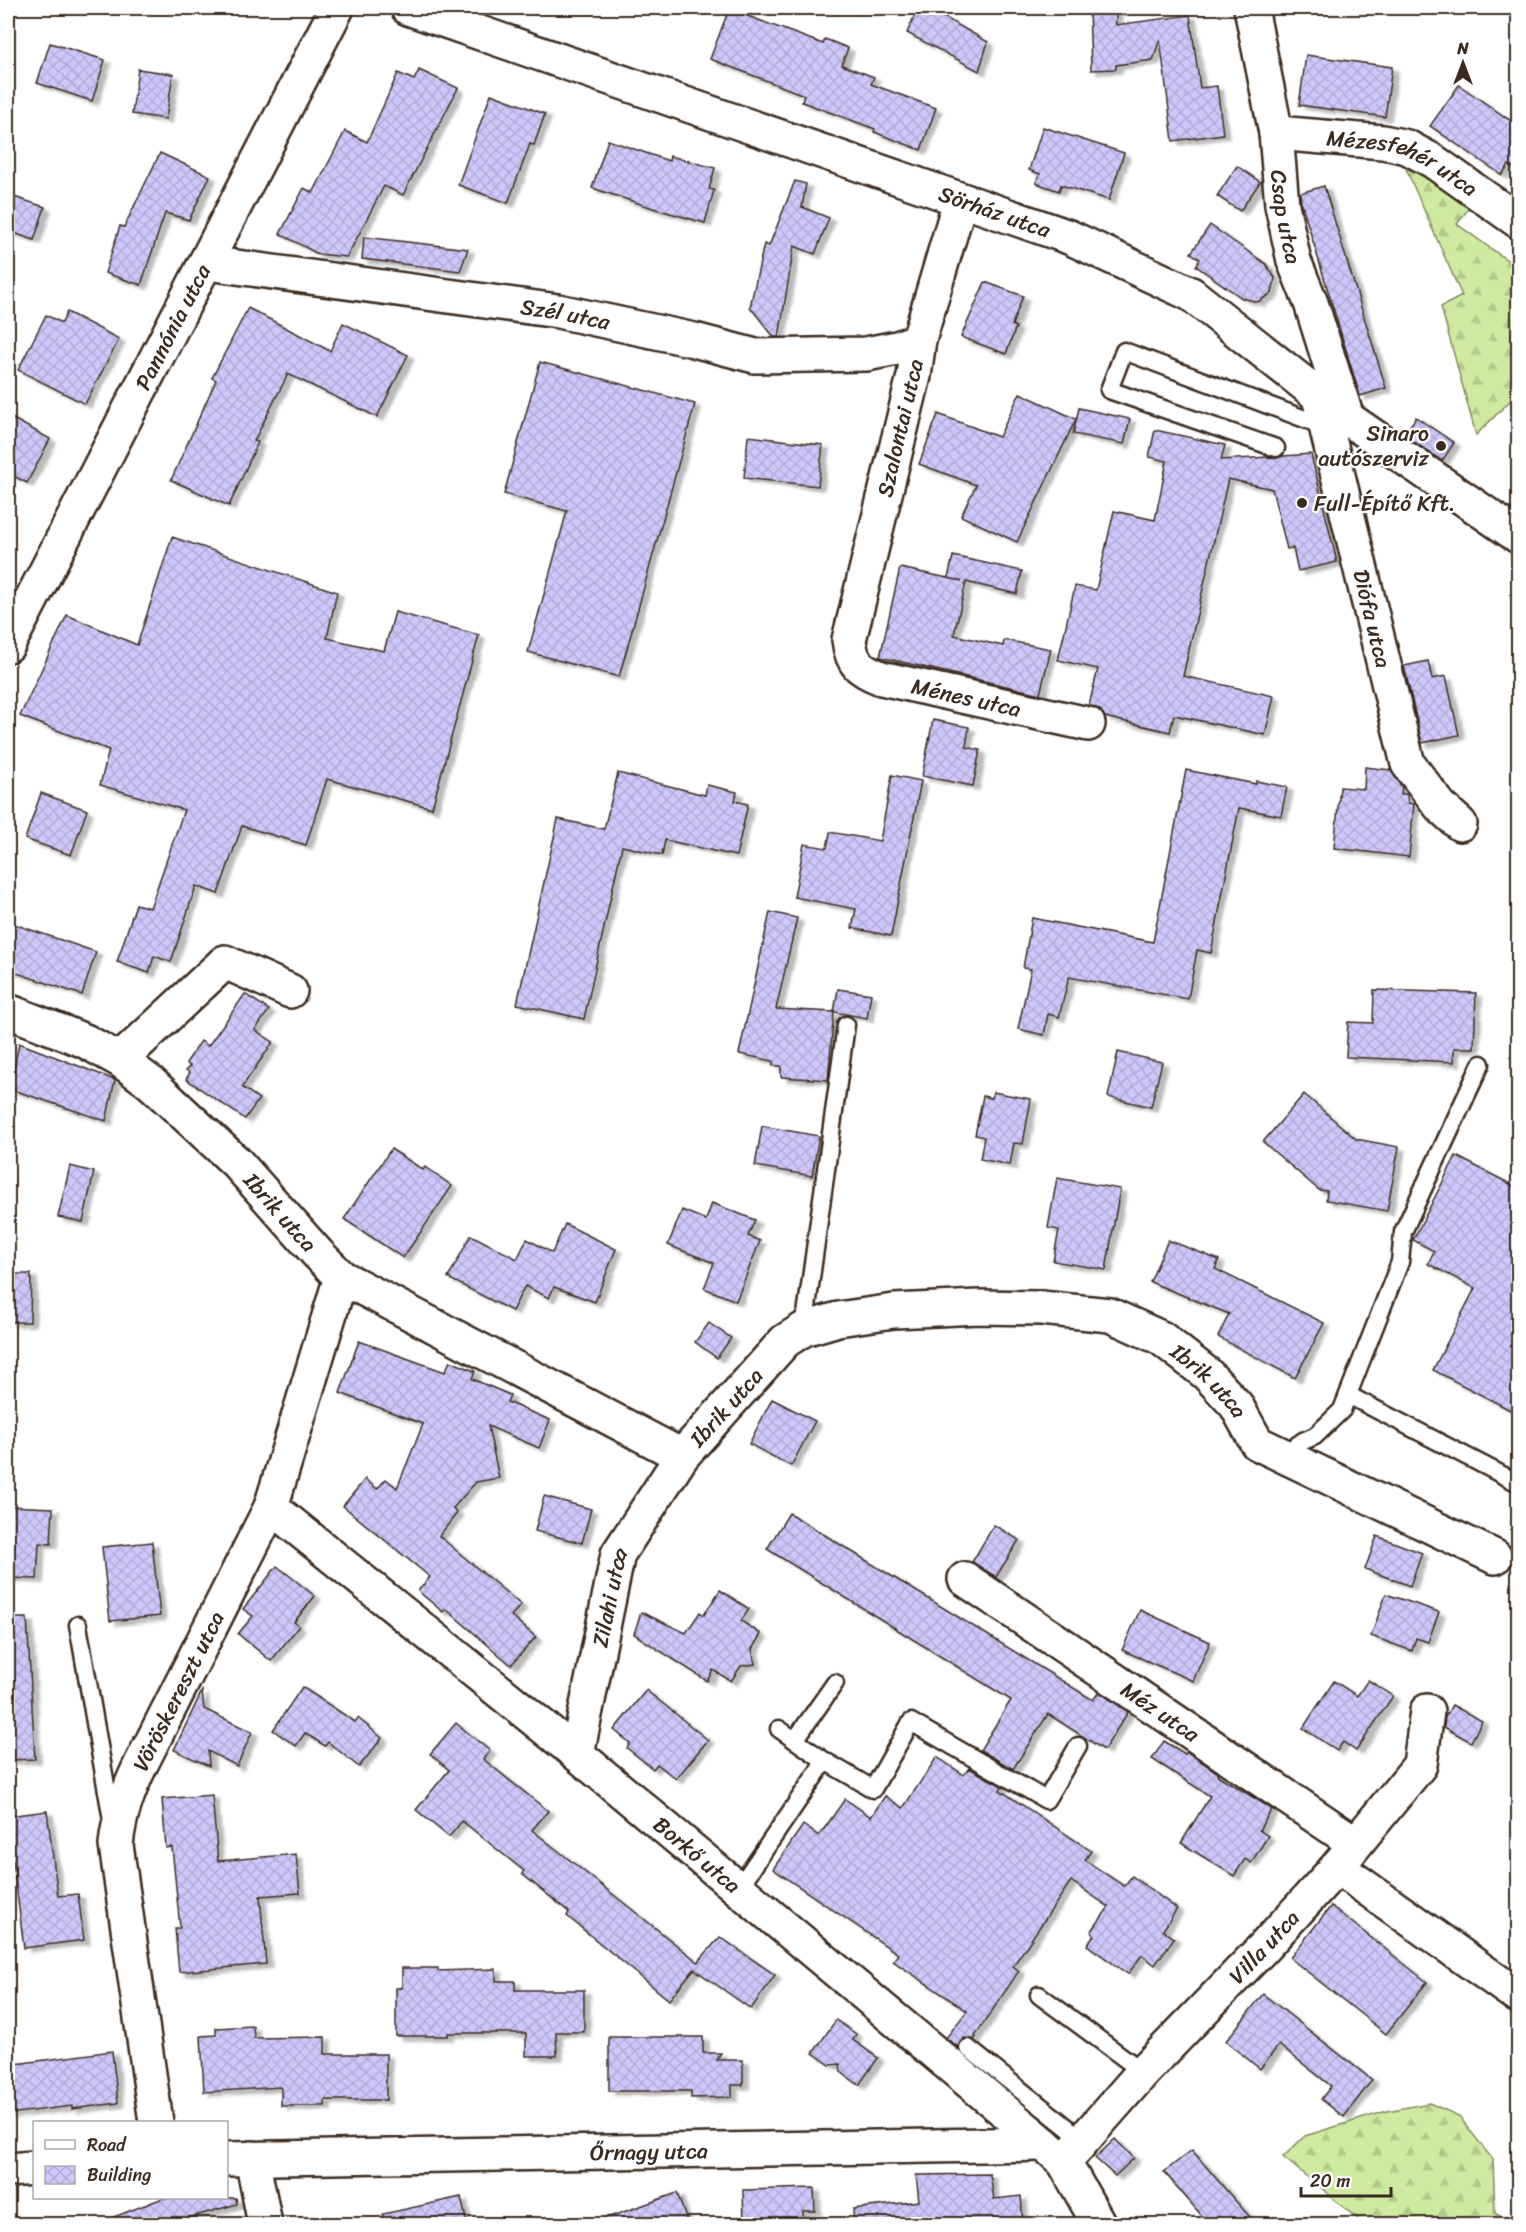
<svg xmlns="http://www.w3.org/2000/svg" width="1526" height="2232" font-family="Sriracha,sans-serif">
<style>
.forest{fill:url(#forest-firs);stroke:#848a60;stroke-width:1.5}
.building{fill:url(#building-cross-hatch);stroke:#3b2a1e;stroke-width:1.5;filter:url(#shadow)}
.lines{fill:none;stroke-linecap:round;stroke-linejoin:round}
.service-casing{stroke:#3b2a1e;stroke-width:21}
.minor-casing{stroke:#3b2a1e;stroke-width:38}
.service{stroke:#fff;stroke-width:16}
.minor{stroke:#fff;stroke-width:33}
.poi-dot{fill:#3b2a1e;stroke:#fff;stroke-width:2}
.labels{text-anchor:middle;dominant-baseline:central;stroke-width:4.5;stroke-linejoin:round;paint-order:stroke}
.street-label{font-size:22px;fill:#3b2a1e;stroke:#fff}
.poi-label{font-size:22px;fill:#3b2a1e;stroke:#fff;text-anchor:end}
</style>
<defs>
<pattern id="forest-firs" width="22" height="20" patternUnits="userSpaceOnUse" patternTransform="scale(1.5)"><rect width="22" height="20" fill="#ceeaa1"/><path d="M5 1l3.5 6h-7zM16 11l3.5 6h-7z" fill="#b2c98a"/></pattern>
<pattern id="building-cross-hatch" width="8" height="8" patternUnits="userSpaceOnUse" patternTransform="scale(1.5)"><rect width="8" height="8" fill="#cec7fa"/><path d="M0 0l8 8M0 8l8-8" fill="none" stroke="#b2abd6"/></pattern>
<filter id="shadow"><feDropShadow dx="6" dy="4" stdDeviation="1.5" flood-color="#0004"/></filter>
</defs>
<rect width="100%" height="100%" fill="#fff"/>
<filter id="ink" filterUnits="userSpaceOnUse"><feTurbulence type="fractalNoise" baseFrequency=".0167" numOctaves="2"/><feDisplacementMap in="SourceGraphic" scale="12" xChannelSelector="R" yChannelSelector="G"/><feConvolveMatrix kernelMatrix="1 2 1 2 8 2 1 2 1" color-interpolation-filters="sRGB"/></filter>
<g filter="url(#ink)">
<!-- forest -->
<g class="forest">
<polygon points="1416,165 1472,204 1457,224 1518,268 1518,393 1476,435 1441,307 1462,296 1406,169"/>
<polygon points="1429,2103 1459,2116 1493,2160 1495,2213 1512,2224 1364,2224 1283,2157 1305,2136 1387,2111"/>
</g>
<!-- building -->
<g class="building">
<polygon points="918,8 928,8 988,42 979,71 907,33"/>
<polygon points="1089,8 1116,8 1116,25 1190,15 1200,88 1217,86 1223,134 1173,141 1160,39 1153,60 1116,65 1116,69 1091,70"/>
<polygon points="729,9 823,44 825,39 848,48 842,65 874,77 871,84 936,108 921,150 874,132 875,129 802,102 804,95 710,59"/>
<polygon points="50,43 105,60 92,101 37,83"/>
<polygon points="1306,55 1392,67 1385,117 1299,105"/>
<polygon points="138,69 173,74 166,119 132,114"/>
<polygon points="419,70 458,88 403,195 384,186 347,257 318,254 280,234 304,188 313,193 345,131 367,142 398,73 414,80"/>
<polygon points="1459,85 1518,126 1518,171 1509,165 1502,175 1430,126"/>
<polygon points="491,94 545,114 534,145 530,144 508,203 458,185"/>
<polygon points="1043,127 1124,153 1109,200 1061,185 1059,191 1036,183 1040,174 1029,170"/>
<polygon points="608,140 669,161 670,156 715,168 709,189 714,190 705,223 656,209 592,188"/>
<polygon points="160,153 210,176 189,220 165,213 141,285 105,273 120,226 124,227"/>
<polygon points="1237,166 1260,182 1240,211 1217,196"/>
<polygon points="795,181 806,184 802,207 829,218 815,254 794,246 779,337 774,337 750,307 764,244 769,246"/>
<polygon points="1324,186 1386,388 1360,396 1301,202 1300,193"/>
<polygon points="8,195 45,207 34,240 8,231"/>
<polygon points="1210,225 1266,264 1275,278 1272,293 1258,302 1242,298 1196,266 1200,259 1191,253"/>
<polygon points="364,237 468,249 460,271 362,259"/>
<polygon points="985,282 1023,296 1012,325 1016,327 1006,354 961,337"/>
<polygon points="248,308 330,351 343,323 408,355 377,417 288,374 254,441 258,442 229,506 171,480 216,380 212,378"/>
<polygon points="67,312 119,339 85,404 18,370 46,315 62,323"/>
<polygon points="540,362 695,404 619,677 528,652 567,511 504,494"/>
<polygon points="1020,393 1076,419 1017,542 961,516 976,485 919,464 938,414 999,437"/>
<polygon points="1079,408 1130,419 1124,444 1073,434"/>
<polygon points="8,416 50,439 27,483 8,473"/>
<polygon points="1416,417 1454,443 1442,461 1404,435"/>
<polygon points="1155,430 1225,445 1221,460 1269,457 1277,458 1283,456 1311,454 1337,562 1298,571 1293,548 1287,549 1272,489 1228,479 1183,676 1274,696 1265,735 1174,715 1170,732 1105,717 1100,710 1089,705 1098,669 1058,660 1075,586 1096,590 1114,511 1155,520 1167,461 1149,457"/>
<polygon points="748,436 823,445 818,486 744,478"/>
<polygon points="172,537 337,592 327,638 384,651 395,612 479,635 432,808 327,779 306,845 242,826 218,894 196,886 171,962 154,956 149,973 117,962 136,904 150,908 184,810 100,785 109,750 20,716 67,615 137,645"/>
<polygon points="953,556 1022,571 1017,594 966,582 954,635 1003,646 1004,640 1051,649 1040,694 880,657 900,568 962,581 948,578"/>
<polygon points="1428,661 1432,679 1446,676 1459,735 1422,743 1404,666"/>
<polygon points="933,720 969,727 966,747 980,750 973,786 922,776"/>
<polygon points="1365,767 1391,770 1402,787 1401,794 1407,794 1408,803 1414,804 1409,857 1334,848 1340,787 1364,789"/>
<polygon points="1186,770 1256,784 1256,781 1287,787 1281,816 1239,808 1211,953 1197,950 1188,999 1069,977 1059,1017 1048,1014 1044,1035 1018,1029 1031,969 1023,968 1032,918 1153,942"/>
<polygon points="618,773 705,795 707,785 737,792 735,801 748,804 736,856 665,840 662,855 622,846 584,1019 517,1004 558,819 604,829"/>
<polygon points="892,775 921,781 891,936 852,928 856,909 794,897 804,844 827,848 830,832 880,841"/>
<polygon points="41,793 87,810 71,855 25,839"/>
<polygon points="770,912 797,918 776,1009 834,1012 828,1080 781,1077 781,1066 773,1066 773,1061 739,1054"/>
<polygon points="8,922 96,952 82,995 8,970"/>
<polygon points="838,989 871,994 867,1018 834,1012"/>
<polygon points="1374,990 1476,993 1474,1048 1454,1048 1454,1062 1346,1057 1348,1022 1373,1023"/>
<polygon points="245,994 269,1010 255,1030 273,1042 242,1087 259,1099 245,1119 186,1079 190,1073 186,1070 190,1066 186,1063 201,1041 208,1046"/>
<polygon points="19,1043 115,1080 106,1121 10,1089"/>
<polygon points="1118,1052 1162,1062 1151,1107 1108,1097"/>
<polygon points="993,1092 1031,1099 1023,1144 1014,1143 1010,1165 980,1159 984,1137 975,1135 983,1096 991,1098"/>
<polygon points="1304,1094 1356,1139 1399,1147 1387,1211 1326,1200 1327,1191 1319,1190 1263,1142"/>
<polygon points="762,1126 819,1136 812,1176 755,1166"/>
<polygon points="391,1149 423,1170 425,1167 452,1186 403,1258 344,1219"/>
<polygon points="1456,1156 1518,1188 1518,1414 1433,1370 1475,1288 1428,1264 1434,1251 1413,1240"/>
<polygon points="70,1166 94,1172 83,1222 58,1217"/>
<polygon points="1057,1178 1120,1189 1106,1270 1053,1261 1059,1230 1048,1228"/>
<polygon points="712,1203 755,1220 748,1236 760,1241 736,1301 704,1288 714,1263 668,1245 682,1210 706,1220"/>
<polygon points="565,1224 616,1249 595,1302 554,1287 549,1298 525,1286 512,1311 448,1278 471,1235 517,1259 527,1239 552,1253"/>
<polygon points="1168,1240 1219,1260 1215,1269 1324,1323 1295,1378 1218,1337 1229,1314 1150,1282"/>
<polygon points="8,1274 31,1274 30,1322 8,1322"/>
<polygon points="709,1323 731,1338 717,1358 695,1342"/>
<polygon points="359,1341 445,1372 450,1361 475,1371 472,1379 510,1395 507,1402 550,1420 539,1448 488,1426 499,1478 476,1482 453,1508 457,1513 439,1536 521,1605 511,1616 536,1637 511,1665 446,1609 443,1612 418,1591 430,1577 343,1506 365,1479 377,1489 386,1479 397,1488 423,1424 340,1393"/>
<polygon points="772,1399 815,1421 791,1466 749,1444"/>
<polygon points="544,1496 591,1509 582,1543 535,1531"/>
<polygon points="8,1506 53,1508 51,1544 39,1543 37,1579 8,1578"/>
<polygon points="789,1513 1093,1700 1099,1692 1128,1712 1104,1750 1048,1714 1013,1769 980,1750 1011,1700 767,1549"/>
<polygon points="994,1525 1019,1540 996,1577 972,1562"/>
<polygon points="1377,1536 1422,1553 1410,1586 1365,1569"/>
<polygon points="152,1542 160,1616 110,1621 102,1547"/>
<polygon points="277,1566 315,1596 294,1622 299,1626 271,1661 238,1634 253,1616 243,1609"/>
<polygon points="720,1590 749,1609 741,1621 761,1634 752,1649 755,1664 741,1666 731,1681 713,1670 707,1681 634,1634 641,1612 686,1633 700,1612 704,1615"/>
<polygon points="1386,1594 1439,1612 1428,1642 1416,1638 1412,1651 1371,1636"/>
<polygon points="1140,1610 1210,1642 1193,1681 1122,1650"/>
<polygon points="8,1618 27,1618 35,1759 8,1760"/>
<polygon points="1368,1680 1393,1696 1356,1751 1343,1742 1337,1751 1303,1728 1334,1681 1357,1696"/>
<polygon points="302,1687 355,1722 358,1718 382,1738 359,1767 328,1742 325,1746 305,1733 296,1746 273,1730"/>
<polygon points="646,1690 708,1740 676,1779 657,1764 653,1769 627,1748 630,1743 614,1730"/>
<polygon points="202,1691 204,1709 252,1732 237,1766 208,1751 209,1766 174,1750"/>
<polygon points="1452,1705 1482,1721 1471,1742 1444,1727 1445,1717"/>
<polygon points="456,1723 490,1751 483,1759 548,1811 532,1830 698,1962 720,1937 775,1975 751,2009 694,1969 669,2000 567,1916 569,1912 522,1874 524,1871 462,1821 449,1837 416,1810 449,1770 430,1754"/>
<polygon points="1164,1741 1185,1754 1187,1752 1218,1773 1217,1775 1272,1809 1259,1830 1268,1836 1251,1863 1245,1859 1234,1876 1181,1843 1210,1796 1152,1759"/>
<polygon points="937,1757 964,1775 969,1768 1002,1786 1000,1790 1091,1851 1085,1860 1124,1886 1132,1876 1177,1909 1163,1930 1174,1938 1155,1965 1142,1955 1128,1974 1087,1945 1094,1935 1091,1932 1109,1907 1071,1881 1013,1966 1019,1971 975,2036 976,2037 974,2040 964,2038 958,2047 946,2038 967,2011 893,1961 898,1954 773,1869 803,1825 819,1836 845,1799 871,1817 885,1796 903,1808"/>
<polygon points="212,1795 218,1861 296,1854 300,1893 260,1896 266,1964 179,1972 175,1928 180,1928 172,1847 166,1848 162,1799"/>
<polygon points="47,1811 58,1896 78,1894 84,1940 24,1948 13,1861 8,1861 8,1816"/>
<polygon points="1331,1906 1427,1982 1386,2034 1290,1958"/>
<polygon points="402,1968 438,1968 438,1971 496,1969 496,1981 515,1981 515,1990 584,1990 584,2032 556,2032 557,2056 526,2056 526,2033 448,2033 448,2036 396,2036 396,1988 402,1988"/>
<polygon points="1263,1994 1372,2080 1344,2117 1321,2099 1331,2086 1279,2045 1260,2069 1226,2041"/>
<polygon points="836,2020 856,2034 853,2040 878,2058 859,2085 841,2072 840,2064 830,2065 813,2053"/>
<polygon points="253,2026 254,2038 325,2037 325,2054 386,2054 386,2100 325,2100 325,2106 281,2106 281,2087 204,2092 201,2036 216,2035 216,2028"/>
<polygon points="609,2037 703,2037 703,2053 721,2053 717,2060 743,2060 743,2085 732,2085 732,2097 691,2098 691,2091 609,2091"/>
<polygon points="112,2051 118,2103 72,2109 72,2106 8,2114 8,2065"/>
<polygon points="1115,2139 1134,2158 1115,2176 1095,2158"/>
<polygon points="1192,2150 1226,2190 1256,2224 1209,2224 1164,2172"/>
<polygon points="990,2174 994,2199 1021,2196 1023,2224 854,2224 853,2209 919,2201 916,2175"/>
<polygon points="814,2188 815,2211 803,2211 803,2224 744,2224 743,2190"/>
<polygon points="677,2193 688,2224 599,2224 598,2221"/>
<polygon points="461,2197 467,2224 384,2224 383,2214"/>
<polygon points="163,2198 236,2198 237,2204 167,2224 98,2224 98,2223"/>
</g>
<g class="lines">
<defs>
<g id="service">
<polyline points="1276,448 1109,390 1124,351 1326,427"/>
<polyline points="804,1329 846,1025"/>
<polyline points="1348,1395 1518,1483"/>
<polyline points="1283,1455 1303,1441 1315,1436 1342,1410 1400,1262 1403,1232 1481,1064"/>
<polyline points="78,1625 112,1820"/>
<polyline points="795,1740 835,1683"/>
<polyline points="825,1761 873,1789 911,1722 1046,1800 1078,1746"/>
<polyline points="738,1889 825,1761 779,1729"/>
<polyline points="1039,1995 1143,2072"/>
<polyline points="968,2048 1083,2140"/>
</g>
<g id="minor">
<path id="s1" d="M408 8 1069 237 1191 294 1347 418 1518 536"/>
<path id="s2" d="M1251 8 1276 133 1282 205 1294 261 1311 303 1347 418"/>
<path id="s3" d="M1276 133 1383 142 1407 147 1433 161 1518 221"/>
<path id="s4" d="M960 201 919 340 914 376 849 640C852 664 859 669 881 678L1088 724"/>
<path id="s5" d="M207 263 558 311 694 340 755 356 866 354 897 348 919 340"/>
<path id="s6" d="M1319 397 1408 764 1441 807 1460 824"/>
<path id="s7" d="M8 645 337 8"/>
<path id="s8" d="M8 1011 85 1041 120 1060 151 1083 237 1163 318 1254 341 1277 682 1456"/>
<polyline points="120,1060 225,962 290,991"/>
<path id="s9" d="M271 1507 577 1754 1044 2144 1064 2162 1099 2224"/>
<path id="s10" d="M965 1579 1355 1843"/>
<path id="s11" d="M577 1754 618 1554 682 1456 785 1341 804 1329 838 1319 894 1311 979 1307 1041 1308 1110 1315 1161 1338 1207 1374 1236 1405 1257 1443 1495 1557"/>
<polyline points="1337,1867 1518,1996"/>
<path id="s12" d="M156 2122 116 1845C119 1815 128 1791 141 1764L271 1507 341 1277"/>
<polyline points="252,2158 265,2224"/>
<path id="s13" d="M226 2159 1044 2144"/>
<path id="s14" d="M1064 2162 1143 2072 1264 1947 1337 1867 1420 1765 1427 1711"/>
<polyline points="8,2170 34,2168"/>
</g>
</defs>
<!-- service casing -->
<use href="#service" class="service-casing"/>
<!-- minor casing -->
<use href="#minor" class="minor-casing"/>
<!-- service -->
<use href="#service" class="service"/>
<!-- minor -->
<use href="#minor" class="minor"/>
</g>
</g>
<!-- markers -->
<g class="poi-dot">
<circle cx="1441" cy="446" r="6"/>
<circle cx="1302" cy="503" r="6"/>
</g>
<g class="labels">
<!-- street labels -->
<g class="street-label">
<text stroke="none"><textPath href="#s3" startOffset="132">Mézesfehér utca</textPath></text>
<text stroke="none"><textPath href="#s1" startOffset="621">Sörház utca</textPath></text>
<text stroke="none"><textPath href="#s2" startOffset="212">Csap utca</textPath></text>
<text stroke="none"><textPath href="#s5" startOffset="362">Szél utca</textPath></text>
<text stroke="none"><textPath href="#s7" startOffset="358">Pannónia utca</textPath></text>
<text transform="translate(900 428) rotate(-77)">Szalontai utca</text>
<text stroke="none"><textPath href="#s6" startOffset="228">Diófa utca</textPath></text>
<text stroke="none"><textPath href="#s4" startOffset="594">Ménes utca</textPath></text>
<text stroke="none"><textPath href="#s8" startOffset="344">Ibrik utca</textPath></text>
<text stroke="none"><textPath href="#s11" startOffset="927">Ibrik utca</textPath></text>
<text stroke="none"><textPath href="#s11" startOffset="387">Ibrik utca</textPath></text>
<text stroke="none"><textPath href="#s11" startOffset="160">Zilahi utca</textPath></text>
<text stroke="none"><textPath href="#s12" startOffset="447">Vöröskereszt utca</textPath></text>
<text stroke="none"><textPath href="#s10" startOffset="236">Méz utca</textPath></text>
<text stroke="none"><textPath href="#s9" startOffset="550">Borkő utca</textPath></text>
<text stroke="none"><textPath href="#s14" startOffset="294">Villa utca</textPath></text>
<text stroke="none"><textPath href="#s13" startOffset="423">Őrnagy utca</textPath></text>
</g>
<!-- poi labels -->
<g class="poi-label">
<text x="1429" y="433">Sinaro<tspan x="1429" dy="25">autószerviz</tspan></text>
<text x="1314" y="503" text-anchor="start">Full-Építő Kft.</text>
</g>
</g>
<!-- margin -->
<rect width="1526" height="2232" fill="none" stroke="#fff" stroke-width="30"/>
<rect x="15" y="15" width="1496" height="2202" fill="none" stroke="#3b2a1e" stroke-width="2" filter="url(#ink)"/>
<!-- legend -->
<rect x="33" y="2121" width="195" height="78" fill="#ffffff" stroke="#b1aaa5" stroke-width="1.5"/>
<rect x="45" y="2140" width="30" height="9" fill="#ffffff" stroke="#b1aaa5" stroke-width="1.5"/>
<text x="87" y="2151" font-size="18" fill="#3b2a1e">Road</text>
<rect x="45" y="2166" width="30" height="18" fill="url(#building-cross-hatch)" stroke="#b1aaa5" stroke-width="1.5"/>
<text x="87" y="2181" font-size="18" fill="#3b2a1e">Building</text>
<!-- north arrow -->
<g transform="translate(1463 63)" stroke="#ffffff" stroke-width="4.5" paint-order="stroke">
<path d="M0-4.5L10 22L0 15L-10 22Z" fill="#3b2a1e"/>
<text y="-9" font-size="16" font-weight="bold" text-anchor="middle" fill="#3b2a1e">N</text>
</g>
<!-- scale -->
<path d="M1301 2187v9h90v-9" fill="none" stroke="#3b2a1e" stroke-width="3"/>
<text x="1310" y="2187" font-size="18" fill="#3b2a1e" stroke="#ffffff" stroke-width="4.5" paint-order="stroke">20 m</text>
</svg>
